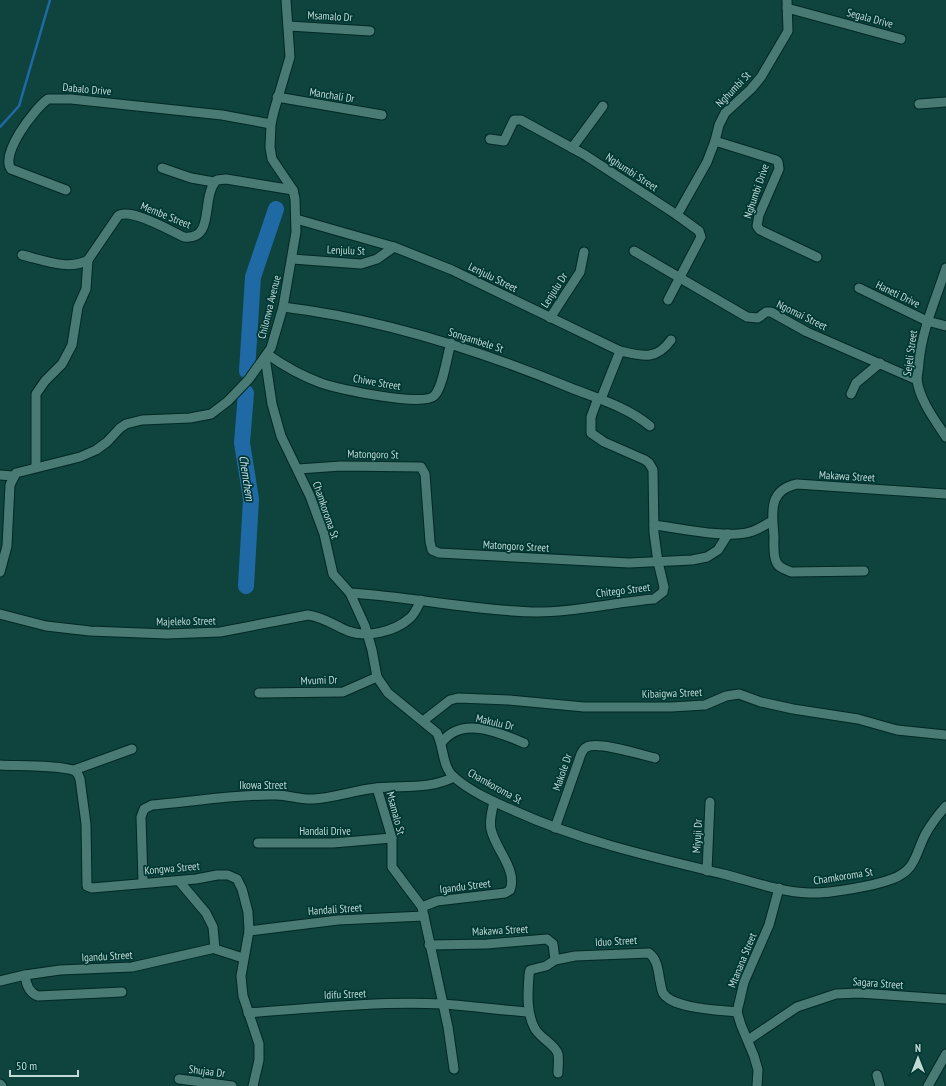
<svg xmlns="http://www.w3.org/2000/svg" width="946" height="1086" font-family="'PT Sans Narrow',sans-serif">
<style>
.lines{fill:none;stroke-linecap:round;stroke-linejoin:round}
.stream{stroke:#1f6aa5;stroke-width:2.5}
.river{stroke:#1f6aa5;stroke-width:16}
.minor-casing{stroke:#002824;stroke-width:11}
.minor{stroke:#497a74;stroke-width:9}
.labels{text-anchor:middle;dominant-baseline:central;stroke-width:3.5;stroke-linejoin:round;paint-order:stroke}
.street-label{font-size:11px;fill:#c1dad6;stroke:#003834}
.water-label{font-size:12px;font-style:italic;fill:#cbe0f3;stroke:#003834}
</style>
<rect width="100%" height="100%" fill="#0e433e"/>
<g class="lines">
<!-- stream -->
<polyline class="stream" points="0,127 19,106 50,0"/>
<!-- river -->
<g class="river">
<polyline points="247,371 253,277 276,209"/>
<polyline points="246,393 242,443 251,499 246,586"/>
</g>
<defs>
<g id="minor">
<polyline points="787,8 901,39"/>
<polyline points="289,26 370,31"/>
<polyline points="277,97 382,115"/>
<polyline points="919,104 946,102"/>
<polyline points="490,139 504,141 514,120 521,120 585,155 677,215 699,231 701,237 668,300"/>
<polyline points="715,141 776,160 778,162 779,169 759,215 757,226 760,230 817,257"/>
<polyline points="572,148 603,106"/>
<polyline points="162,168 191,178 214,182"/>
<path d="M66 190 11 169C0 154 34 109 48 99H71L222 115 271 124"/>
<polyline points="677,215 707,162 715,141 719,125 725,113 751,89 761,77 788,31 787,0"/>
<path d="M296 219 394 247 452 270 620 351C642 356 656 361 671 340"/>
<polyline points="634,251 747,317 758,318 766,312 771,312 807,332 917,380"/>
<path d="M22 255C43 260 69 271 88 260"/>
<polyline points="292,259 361,264 377,259 394,247"/>
<path d="M946 268C936 299 922 329 919 362 919 368 917 375 917 380 920 401 935 420 946 437"/>
<polyline points="859,288 927,321 946,326"/>
<path d="M283 307C383 319 479 350 571 388 599 399 627 407 650 426"/>
<polyline points="550,318 580,272 584,252"/>
<path d="M267 354C284 366 302 376 321 383 339 389 422 407 434 396 443 388 447 355 451 343"/>
<path d="M265 357 272 404 281 436 310 496 324 534 333 574 350 593 365 626 372 650 377 677 388 693 437 733C444 747 442 767 454 777 471 792 494 802 515 811 581 841 652 857 723 874 751 881 780 892 809 893 827 894 874 886 892 879 916 870 915 855 925 835 931 824 938 815 946 806"/>
<polyline points="851,394 856,383 880,363"/>
<polyline points="601,399 620,351"/>
<path d="M36 467V394L45 381 62 364 72 345 78 307 86 289 88 260 118 216C130 207 171 231 184 237 216 241 200 196 217 180L226 179 293 190"/>
<polyline points="298,469 341,466 421,467 425,474 430,542 432,550 439,553 629,563 692,560 707,557 718,550 728,534"/>
<polyline points="0,475 13,476"/>
<path d="M654 525C679 528 727 539 750 532 758 530 765 525 772 521"/>
<path d="M864 571 791 572C785 569 778 568 776 561 773 554 774 544 774 536 772 513 768 490 797 484L946 494"/>
<polyline points="0,572 7,546 10,485 16,473 80,457 96,450 107,442 120,428 126,424 142,420 190,418 211,414 228,401 249,379 271,348 283,307 296,232 295,199 293,190 272,159 270,147 271,124 274,111 290,57 286,0"/>
<path d="M350 593C413 597 475 611 538 612 577 612 615 602 654 599L663 592 664 587 658 562 654 533 653 470 649 463 645 460 604 442 591 433V417L598 398"/>
<path d="M0 614 46 626 90 631 167 634 220 632 308 615C323 617 334 625 348 631 367 638 394 632 410 618 415 614 418 606 421 600"/>
<polyline points="259,693 343,692 377,677"/>
<polyline points="423,721 450,700 458,698 509,700 584,707 671,707 705,705 726,696 739,694 761,702 793,709 858,719 897,730 946,735"/>
<path d="M442 742C462 716 498 732 524 743"/>
<path d="M0 765C15 766 64 765 75 771 78 773 79 776 80 779L86 824 87 886 92 888 196 879 217 875H228L237 879 242 889 248 912 249 931 241 976 243 996 259 1044V1060L253 1086"/>
<polyline points="74,770 132,749"/>
<polyline points="377,788 392,838 392,867 422,907"/>
<path d="M555 828 581 754C582 752 584 748 587 747 598 741 642 755 655 758"/>
<polyline points="258,843 333,843 392,838"/>
<polyline points="707,871 710,802"/>
<polyline points="179,881 206,913 213,927 215,949 243,958"/>
<path d="M143 882 141 817 144 809 152 805C193 802 235 794 276 795 289 795 301 800 313 799 334 798 355 790 376 788 403 785 428 790 454 777"/>
<polyline points="249,931 338,920 424,916"/>
<polyline points="429,945 487,944 547,939 553,944 555,960"/>
<path d="M25 975C26 984 29 993 38 996L122 992"/>
<polyline points="0,981 25,975 60,970 132,967 215,948"/>
<path d="M248 1013C312 1008 379 1001 443 1004 471 1006 500 1010 528 1012"/>
<polyline points="748,1040 797,1007 836,994 859,993 946,999"/>
<path d="M454 1069 448 1027 422 907 437 901 505 893 510 890C518 870 495 849 491 829 489 820 492 811 494 802"/>
<path d="M558 1073C558 1067 559 1060 558 1054 555 1044 539 1038 534 1027 526 1010 528 992 529 975L530 970 546 966 555 960 575 956 649 953C658 960 658 971 660 981 661 985 661 989 663 993 673 1009 720 1010 737 1012"/>
<polyline points="877,1075 880,1086"/>
<polyline points="179,1079 232,1086"/>
<polyline points="0,1084 2,1086"/>
<polyline points="757,1086 758,1070 754,1056 741,1025 737,1012 744,982 769,925 779,888"/>
<polyline points="928,1086 946,1054"/>
</g>
</defs>
<!-- minor casing -->
<use href="#minor" class="minor-casing"/>
<!-- minor -->
<use href="#minor" class="minor"/>
</g>
<g class="labels">
<!-- street labels -->
<g class="street-label">
<text transform="translate(330 16) rotate(3)">Msamalo Dr</text>
<text transform="translate(870 18) rotate(15)">Segala Drive</text>
<text transform="translate(87 89) rotate(5)">Dabalo Drive</text>
<text transform="translate(733 89) rotate(-46)">Nghumbi St</text>
<text transform="translate(332 95) rotate(9)">Manchali Dr</text>
<text transform="translate(632 172) rotate(33)">Nghumbi Street</text>
<text transform="translate(756 191) rotate(-71)">Nghumbi Drive</text>
<text transform="translate(166 215) rotate(22)">Membe Street</text>
<text transform="translate(346 250) rotate(2)">Lenjulu St</text>
<text transform="translate(493 277) rotate(26)">Lenjulu Street</text>
<text transform="translate(554 290) rotate(-57)">Lenjulu Dr</text>
<text transform="translate(898 294) rotate(26)">Haneti Drive</text>
<text transform="translate(269 307) rotate(-76)">Chilonwa Avenue</text>
<text transform="translate(802 315) rotate(26)">Ngomai Street</text>
<text transform="translate(476 340) rotate(18)">Songambele St</text>
<text transform="translate(910 353) rotate(-82)">Sejeli Street</text>
<text transform="translate(377 382) rotate(10)">Chiwe Street</text>
<text transform="translate(373 454) rotate(1)">Matongoro St</text>
<text transform="translate(847 476) rotate(3)">Makawa Street</text>
<text transform="translate(326 510) rotate(71)">Chamkoroma St</text>
<text transform="translate(516 546) rotate(3)">Matongoro Street</text>
<text transform="translate(623 590) rotate(-7)">Chitego Street</text>
<text transform="translate(186 621) rotate(-1)">Majeleko Street</text>
<text transform="translate(319 680) rotate(-2)">Mvumi Dr</text>
<text transform="translate(672 693) rotate(-2)">Kibaigwa Street</text>
<text transform="translate(495 722) rotate(13)">Makulu Dr</text>
<text transform="translate(562 772) rotate(-71)">Makole Dr</text>
<text x="263" y="785">Ikowa Street</text>
<text transform="translate(495 786) rotate(29)">Chamkoroma St</text>
<text transform="translate(396 813) rotate(75)">Msamalo St</text>
<text x="325" y="831">Handali Drive</text>
<text transform="translate(697 836) rotate(-87)">Miyuji Dr</text>
<text transform="translate(172 868) rotate(-5)">Kongwa Street</text>
<text transform="translate(843 876) rotate(-9)">Chamkoroma St</text>
<text transform="translate(465 886) rotate(-7)">Igandu Street</text>
<text transform="translate(335 909) rotate(-4)">Handali Street</text>
<text transform="translate(500 930) rotate(-3)">Makawa Street</text>
<text transform="translate(616 941) rotate(-3)">Iduo Street</text>
<text transform="translate(107 956) rotate(-3)">Igandu Street</text>
<text transform="translate(742 960) rotate(-68)">Mtanana Street</text>
<text transform="translate(878 983) rotate(4)">Sagara Street</text>
<text transform="translate(345 994) rotate(-2)">Idifu Street</text>
<text transform="translate(207 1071) rotate(7)">Shujaa Dr</text>
</g>
<!-- water labels -->
<g class="water-label">
<text transform="translate(247 478) rotate(82)">Chemchem</text>
</g>
</g>
<!-- north arrow -->
<g transform="translate(918 1058)" stroke="#003834" stroke-width="3" paint-order="stroke">
<path d="M0-3L7 15L0 10L-7 15Z" fill="#c1dad6"/>
<text y="-6" font-size="11" font-weight="bold" text-anchor="middle" fill="#c1dad6">N</text>
</g>
<!-- scale -->
<path d="M10 1070v6h68v-6" fill="none" stroke="#c1dad6" stroke-width="2"/>
<text x="16" y="1070" font-size="12" fill="#c1dad6" stroke="#003834" stroke-width="3" paint-order="stroke">50 m</text>
</svg>
